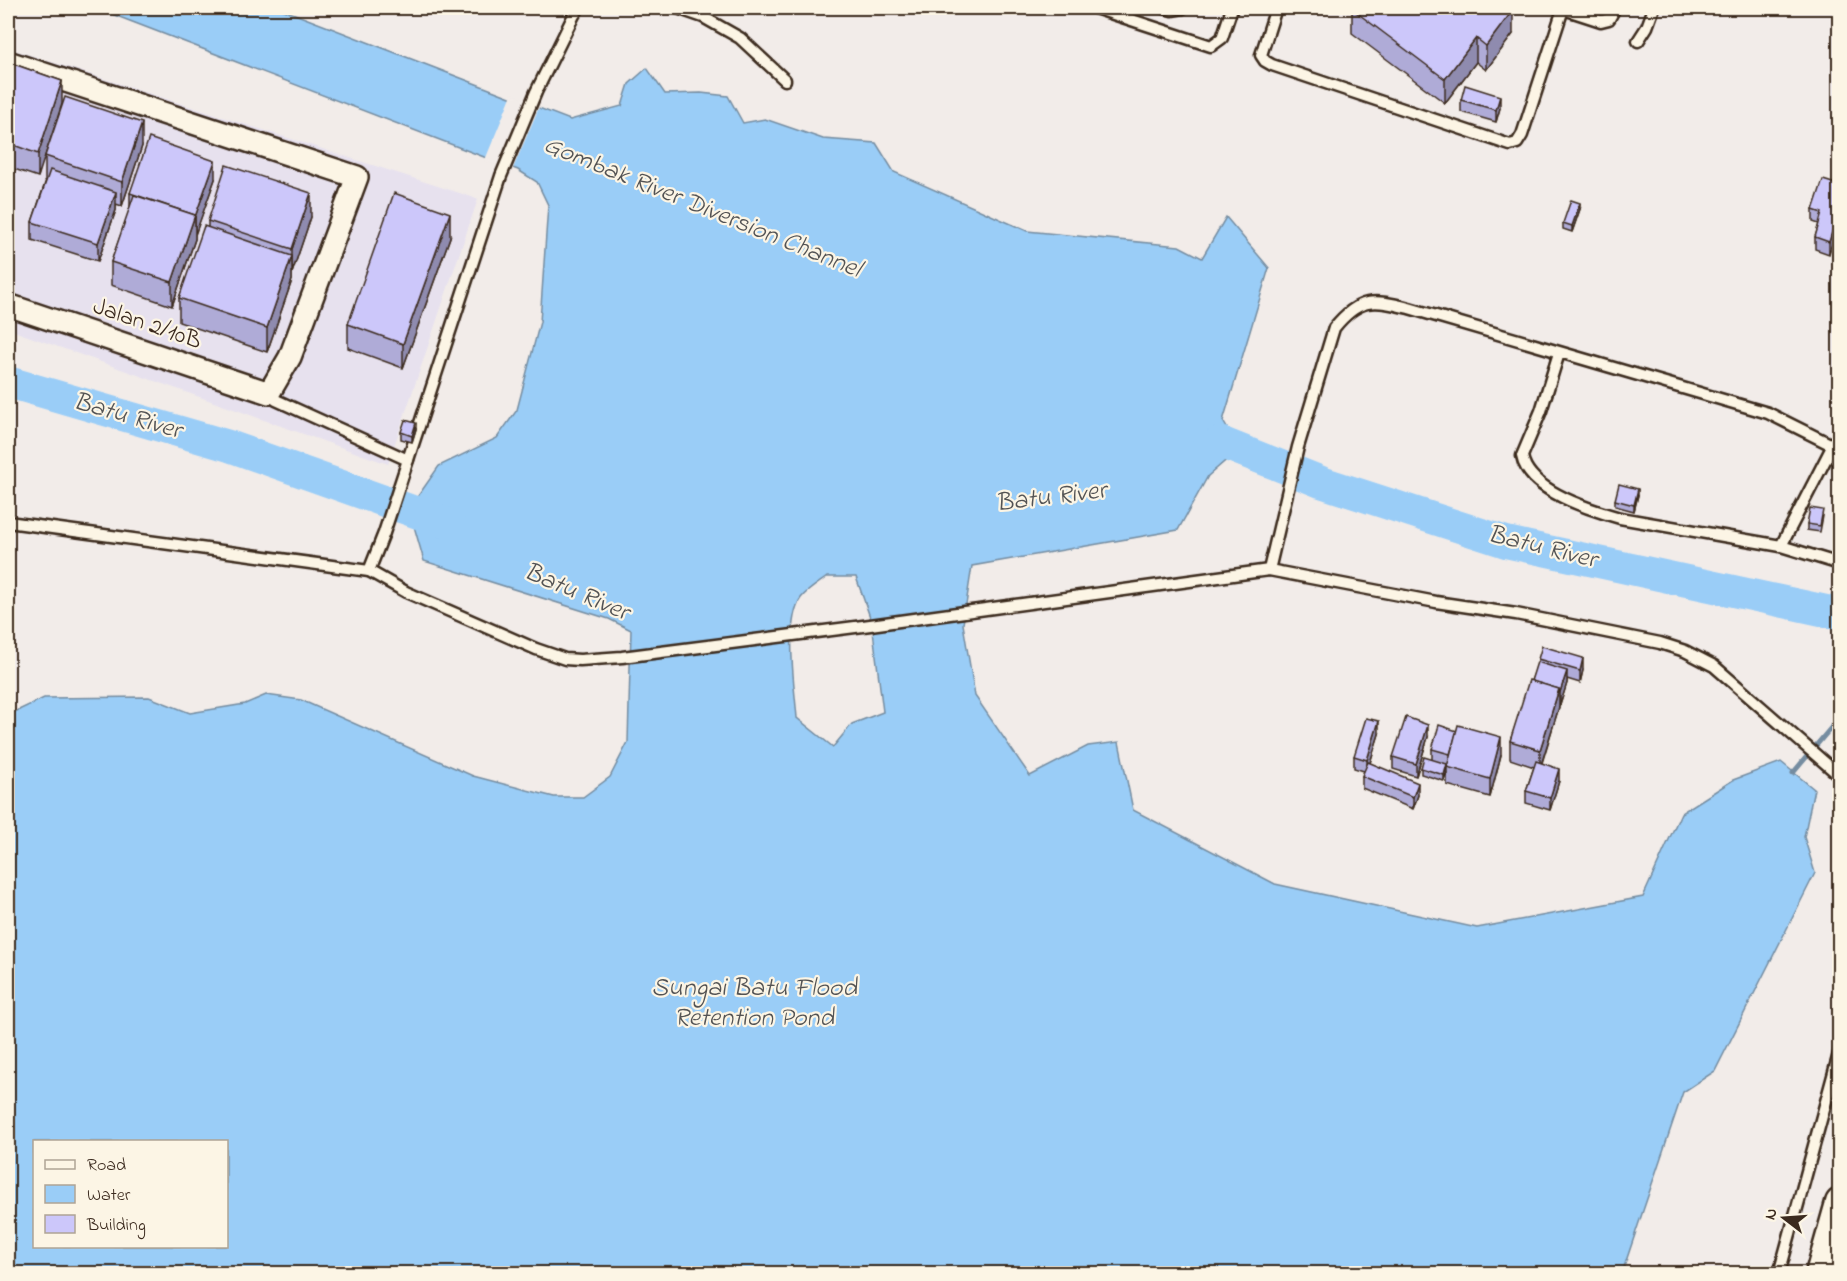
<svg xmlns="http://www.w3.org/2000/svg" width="1847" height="1281" font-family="'Indie Flower',sans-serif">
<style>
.built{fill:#e7e1ee}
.water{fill:#9acdf7;stroke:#748ca0;stroke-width:1.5;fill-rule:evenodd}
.pier{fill:#f2ece9}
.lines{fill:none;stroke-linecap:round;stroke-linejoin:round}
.stream{stroke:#748ca0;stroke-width:5}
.river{stroke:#9acdf7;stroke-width:32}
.lane-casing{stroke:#3b2a1e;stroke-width:15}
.street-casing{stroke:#3b2a1e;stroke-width:26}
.secondary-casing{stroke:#3b2a1e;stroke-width:33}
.lane{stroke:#fcf5e5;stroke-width:10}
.street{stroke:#fcf5e5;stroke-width:21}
.secondary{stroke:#fcf5e5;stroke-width:28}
.wall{fill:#afabd7;stroke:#3b2a1e;stroke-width:1.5}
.shaded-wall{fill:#8f8baf;stroke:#3b2a1e;stroke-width:1.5}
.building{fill:#ccc7fa;stroke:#3b2a1e;stroke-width:1.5}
.labels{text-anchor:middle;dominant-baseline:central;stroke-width:4.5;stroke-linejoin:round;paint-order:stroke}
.street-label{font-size:24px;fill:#3b2a1e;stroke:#fcf5e5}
.water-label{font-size:26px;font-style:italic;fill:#535354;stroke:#fcf5e5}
</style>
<rect width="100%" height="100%" fill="#f2ece9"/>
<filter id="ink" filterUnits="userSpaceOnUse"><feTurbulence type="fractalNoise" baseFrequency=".0167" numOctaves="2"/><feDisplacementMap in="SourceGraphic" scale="12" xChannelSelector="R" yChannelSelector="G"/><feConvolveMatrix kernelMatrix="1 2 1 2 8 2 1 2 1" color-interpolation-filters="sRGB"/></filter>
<g filter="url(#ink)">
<!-- built -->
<polygon class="built" points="8,48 478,199 388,464 8,329"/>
<!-- water -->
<path class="water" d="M96 8H279L570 120 622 106 629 84 647 68 665 94 701 93 728 96 743 123 765 119 823 139 876 143 894 172 1027 231 1179 246 1202 258 1226 217 1269 268 1223 421 1239 449 1208 476 1178 530 972 566 963 624 975 696 1030 776 1088 746 1119 742 1133 810 1275 884 1477 928 1643 897 1681 813 1733 780 1781 762 1814 789 1804 837 1815 873 1715 1071 1683 1092 1622 1273 8 1274V715L44 698 149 697 190 713 245 704 266 695 301 700 473 776 554 797H583L610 777 628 742 631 630 609 619 424 561 409 509 439 466 497 438 517 410 540 322 548 205 537 182 518 170ZM827 577H856L872 623 883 712 852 724 833 747 797 718C795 690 784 621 801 598 807 590 819 583 827 577ZM34 1142H226V1246H34Z"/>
<!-- pier -->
<polygon class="pier" points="512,94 540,105 512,171 485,160"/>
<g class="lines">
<!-- stream -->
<polyline class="stream" points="1793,773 1840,717"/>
<!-- river -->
<g class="river">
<polyline points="8,382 229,446 449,524"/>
<polyline points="1200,455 1220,442 1321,482 1506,542 1840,614"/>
</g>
<defs>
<g id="lane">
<polyline points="677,8 703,17 740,38 785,80"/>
<polyline points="1095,8 1211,46 1222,38 1232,8"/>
<polyline points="1165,8 1172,10 1183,8"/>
<polyline points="1276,8 1261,55 1265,61 1272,65 1510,145 1517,143 1522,135 1563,9"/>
<polyline points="1561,8 1601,21 1609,19 1615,8"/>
<polyline points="1638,41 1647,27 1654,8"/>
<path d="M1559 353 1541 411 1522 456C1528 491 1591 510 1620 518L1781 546 1840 564"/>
<polyline points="269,393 276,400 408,460"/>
<polyline points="8,522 369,571 406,592 536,649 565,659 580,660 622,657 863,626 1269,570 1436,602 1516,614 1660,643 1685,651 1714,666 1840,776"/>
<polyline points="1781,546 1833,445"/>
<path d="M1269 570 1298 447 1334 328C1359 297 1373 299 1409 308L1768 413 1840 449"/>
<polyline points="369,571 384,533 501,176 536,92 574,15 579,8"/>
<polyline points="1779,1274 1840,1050"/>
</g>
<polyline id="street" points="8,62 357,177 290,357 269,393 8,305"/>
<polyline id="secondary" points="1820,1274 1840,1203"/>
</defs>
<!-- lane casing -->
<use href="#lane" class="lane-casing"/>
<!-- street casing -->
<use href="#street" class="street-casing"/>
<!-- secondary casing -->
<use href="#secondary" class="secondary-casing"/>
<!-- lane -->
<use href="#lane" class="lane"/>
<!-- street -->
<use href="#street" class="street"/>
<!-- secondary -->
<use href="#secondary" class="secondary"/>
</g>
<!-- wall -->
<g class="wall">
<polygon points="1352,9 1513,34 1486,70 1476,62 1445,103 1352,33"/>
<polygon points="8,62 62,81 38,177 8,167"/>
<polygon points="1461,100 1500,108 1496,122 1461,112"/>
<polygon points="142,146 122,206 116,204 116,210 98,261 32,240 32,222 46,180 45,180 45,156"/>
<polygon points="215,179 195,234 195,239 172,306 111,285 111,262 130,209 130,193"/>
<polygon points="1836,184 1829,254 1815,249 1815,237 1819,224 1813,222 1813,210"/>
<polygon points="1580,209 1572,232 1563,229 1563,223"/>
<polygon points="311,217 292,273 292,280 267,352 179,322 179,298 208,227 208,221"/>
<polygon points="450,237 403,368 348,348 348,324"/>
<polygon points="416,429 412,442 401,439 401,432"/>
<polygon points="1638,495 1634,511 1615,506 1615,500"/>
<polygon points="1823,516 1820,532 1807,530 1807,524"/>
<polygon points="1538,659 1583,670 1580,683 1567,679 1567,683 1560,705 1559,704 1559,707 1542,763 1559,781 1550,810 1526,803 1526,791 1534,767 1510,759 1510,741 1531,681 1538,663"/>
<polygon points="1379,734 1370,763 1418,795 1413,809 1362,788 1362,776 1364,771 1354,768 1354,756"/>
<polygon points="1428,737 1416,776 1393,769 1393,757"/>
<polygon points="1432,749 1501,755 1490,797 1447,785 1447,772 1444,781 1421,774 1421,768 1432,759"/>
</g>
<!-- shaded-wall -->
<g class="shaded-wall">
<polygon points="1513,10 1513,34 1486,70 1486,46"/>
<polygon points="1476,38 1476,62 1445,103 1445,79"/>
<polygon points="62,81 62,104 38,177 38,154"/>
<polygon points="1500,96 1500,108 1496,122 1496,110"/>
<polygon points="142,123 142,146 122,206 122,182"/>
<polygon points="215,161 215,179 195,235 195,217"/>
<polygon points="116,192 116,210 98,261 98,243"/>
<polygon points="311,193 311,217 292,273 292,249"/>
<polygon points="1580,203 1580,209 1572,232 1572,226"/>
<polygon points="1839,209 1839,221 1829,254 1829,242"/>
<polygon points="450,213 450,237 403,368 403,344"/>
<polygon points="195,215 195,239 172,306 172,282"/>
<polygon points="292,256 292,280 267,352 267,328"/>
<polygon points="416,423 416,429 412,442 412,436"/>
<polygon points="1638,489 1638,495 1634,511 1634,505"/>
<polygon points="1583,658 1583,670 1580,683 1580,671"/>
<polygon points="1567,671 1567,683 1560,705 1560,692"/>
<polygon points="1559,689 1559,707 1540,768 1540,750"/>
<polygon points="1379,721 1379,734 1367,772 1367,760"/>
<polygon points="1428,725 1428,737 1416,776 1416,764"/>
<polygon points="1501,737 1501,755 1490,797 1490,779"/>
<polygon points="1447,767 1447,772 1444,781 1444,775"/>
<polygon points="1559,769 1559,781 1550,810 1550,798"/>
<polygon points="1418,783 1418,795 1413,809 1413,797"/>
</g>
<!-- building -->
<g class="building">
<polygon points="1353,8 1510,8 1513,10 1486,46 1476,38 1445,79 1352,9"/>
<polygon points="8,62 62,81 38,154 8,143"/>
<polygon points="1465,85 1500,96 1496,110 1461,100"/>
<polygon points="65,97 142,123 122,182 45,156"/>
<polygon points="149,138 215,161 195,217 195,215 130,193"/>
<polygon points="226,165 311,193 292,249 208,221"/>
<polygon points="50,170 116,192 98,243 32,222"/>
<polygon points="1839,173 1839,209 1829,242 1815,237 1822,213 1813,210 1823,180 1836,184"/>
<polygon points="394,193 450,213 403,344 348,324"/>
<polygon points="134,195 195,215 172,282 111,262"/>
<polygon points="1571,200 1580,203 1572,226 1563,223"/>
<polygon points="204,226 292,256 267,328 179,298"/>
<polygon points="405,420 416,423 412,436 401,432"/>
<polygon points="1619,484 1638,489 1634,505 1615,500"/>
<polygon points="1810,508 1823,510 1820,526 1807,524"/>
<polygon points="1542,646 1583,658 1580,671 1538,659"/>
<polygon points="1537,662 1567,671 1560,692 1559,692 1559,689 1531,681"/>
<polygon points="1529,680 1559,689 1540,750 1510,741"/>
<polygon points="1406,717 1428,725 1416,764 1393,757"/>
<polygon points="1366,718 1379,721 1367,760 1354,756"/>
<polygon points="1439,725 1457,731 1450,754 1432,749"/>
<polygon points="1458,725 1501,737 1490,779 1447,767"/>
<polygon points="1424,757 1447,764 1444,775 1421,768"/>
<polygon points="1536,761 1559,769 1550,798 1526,791"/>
<polygon points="1368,762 1418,783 1413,797 1362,776"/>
</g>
</g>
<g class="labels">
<!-- street labels -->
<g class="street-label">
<text transform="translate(147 325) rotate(19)">Jalan 2/10B</text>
</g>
<!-- water labels -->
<g class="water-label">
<text transform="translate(702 208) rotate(22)">Gombak River Diversion Channel</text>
<text transform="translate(127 417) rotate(16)">Batu River</text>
<text transform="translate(1051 498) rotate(-7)">Batu River</text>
<text transform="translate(1542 548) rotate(14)">Batu River</text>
<text transform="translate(576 593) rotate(23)">Batu River</text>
<text x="754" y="989">Sungai Batu Flood<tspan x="754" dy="30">Retention Pond</tspan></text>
</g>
</g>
<!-- margin -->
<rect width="1847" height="1281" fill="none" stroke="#fcf5e5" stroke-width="30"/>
<rect x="15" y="15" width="1817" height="1251" fill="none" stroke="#3b2a1e" stroke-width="2" filter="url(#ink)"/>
<!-- legend -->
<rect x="33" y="1140" width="195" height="108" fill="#fcf5e5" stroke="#afa495" stroke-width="1.5"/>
<rect x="45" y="1160" width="30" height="9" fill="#fcf5e5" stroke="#afa495" stroke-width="1.5"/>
<text x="87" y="1170" font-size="18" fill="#3b2a1e">Road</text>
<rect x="45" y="1185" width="30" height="18" fill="#9acdf7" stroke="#afa495" stroke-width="1.5"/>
<text x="87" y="1200" font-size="18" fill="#3b2a1e">Water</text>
<rect x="45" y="1215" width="30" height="18" fill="#ccc7fa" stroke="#afa495" stroke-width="1.5"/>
<text x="87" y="1230" font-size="18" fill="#3b2a1e">Building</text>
<!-- north arrow -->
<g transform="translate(1784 1218) rotate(287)" stroke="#fcf5e5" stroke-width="4.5" paint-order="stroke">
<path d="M0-4.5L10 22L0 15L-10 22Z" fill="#3b2a1e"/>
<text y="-9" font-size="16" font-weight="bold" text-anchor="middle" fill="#3b2a1e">N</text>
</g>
</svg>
